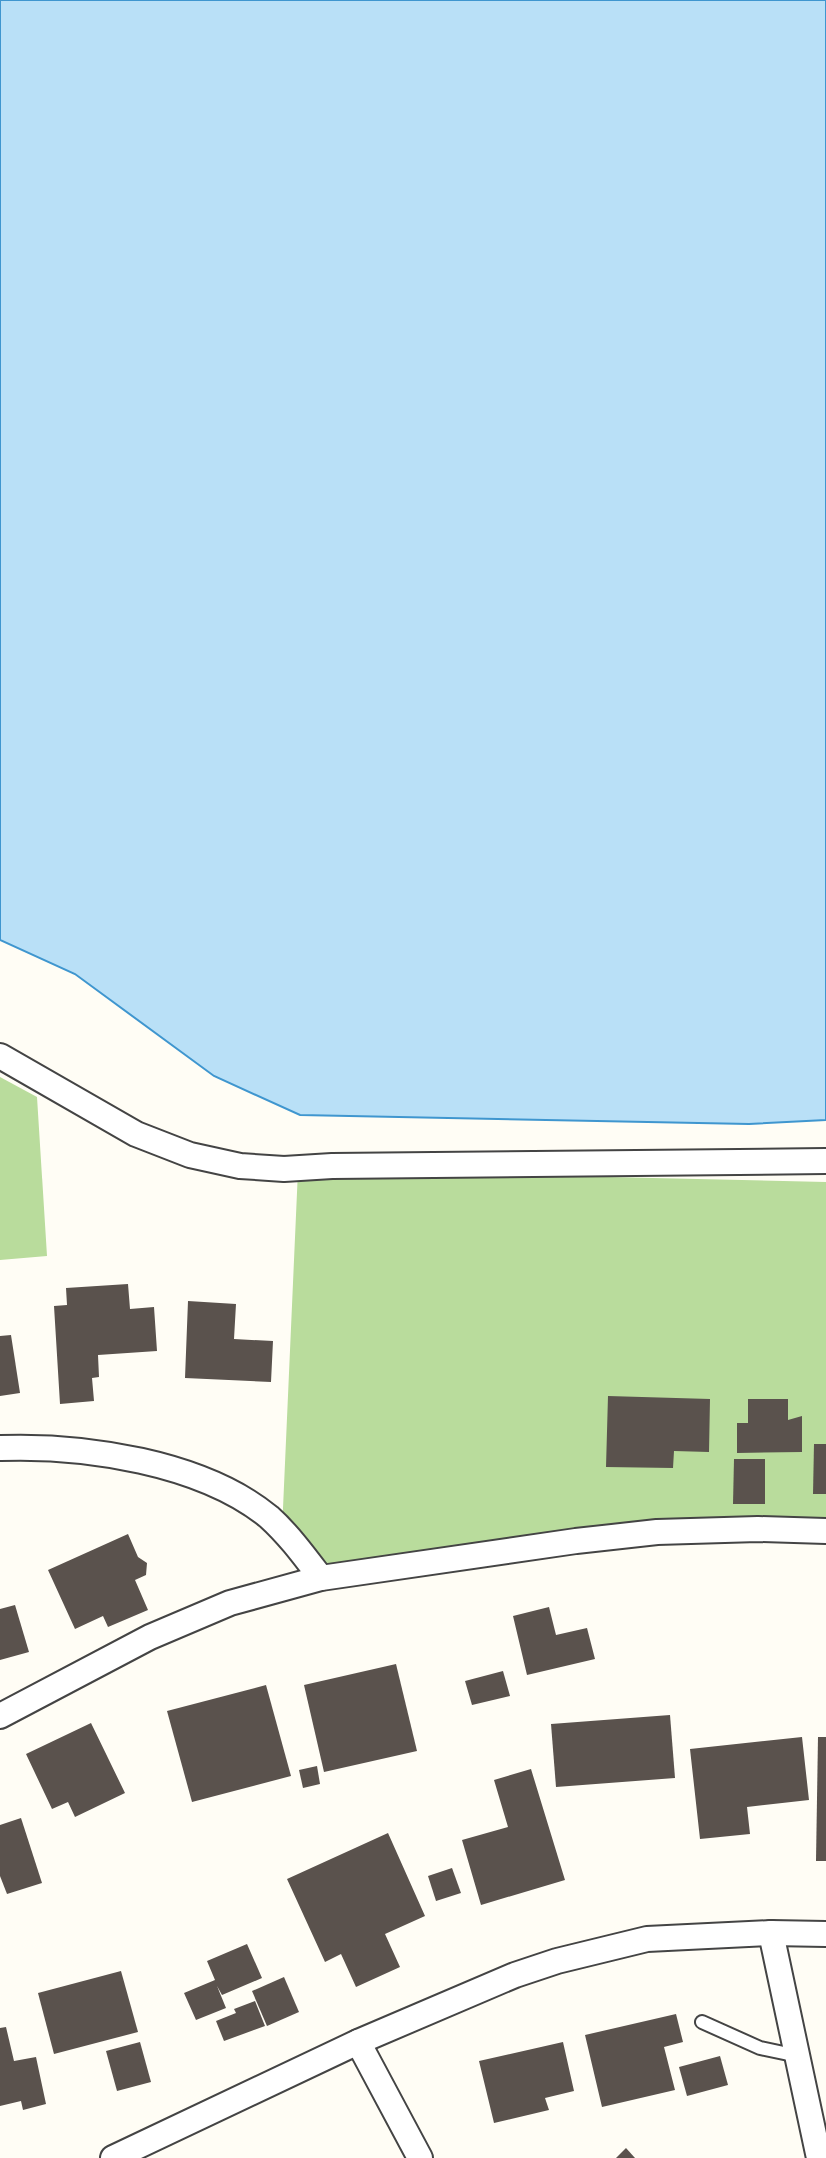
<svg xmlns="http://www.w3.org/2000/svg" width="826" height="2158" font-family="'Source Serif 4',serif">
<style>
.forest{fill:#b9dc9c}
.water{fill:#b9e0f7;stroke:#3f96cf;stroke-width:2}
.building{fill:#5a524d}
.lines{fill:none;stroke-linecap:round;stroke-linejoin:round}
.lane-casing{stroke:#444;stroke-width:16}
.street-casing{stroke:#444;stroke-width:28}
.lane{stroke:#fff;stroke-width:12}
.street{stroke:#fff;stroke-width:24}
</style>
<rect width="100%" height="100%" fill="#fffdf5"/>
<!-- forest -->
<g class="forest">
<polygon points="0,1077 37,1097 47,1256 0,1260"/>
<polygon points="298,1170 826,1182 826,1532 644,1528 321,1574 282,1531"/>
</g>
<!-- water -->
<polygon class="water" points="0,0 826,0 826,1120 749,1124 300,1115 214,1076 75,974 0,940"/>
<!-- building -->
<g class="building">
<polygon points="128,1284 130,1309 154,1307 157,1351 98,1355 99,1377 92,1378 94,1401 60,1404 54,1306 67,1305 66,1288"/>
<polygon points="188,1301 236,1304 234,1339 273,1341 271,1382 185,1378"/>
<polygon points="11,1335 20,1393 0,1396 0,1336"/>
<polygon points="608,1396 710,1399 709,1452 674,1451 673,1468 606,1467"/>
<polygon points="748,1399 788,1399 788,1420 802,1416 802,1452 737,1453 737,1423 748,1423"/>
<polygon points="814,1444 826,1444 826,1494 813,1494"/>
<polygon points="734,1459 765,1459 765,1504 733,1504"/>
<polygon points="128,1534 138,1557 147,1563 146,1575 135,1580 148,1610 108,1627 103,1616 75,1629 48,1570"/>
<polygon points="15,1605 29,1652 0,1660 0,1609"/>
<polygon points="549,1607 556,1635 587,1628 595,1659 527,1675 513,1616"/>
<polygon points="396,1664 417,1751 324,1772 304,1685"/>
<polygon points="503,1671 510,1696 472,1705 465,1681"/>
<polygon points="266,1685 291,1776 192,1802 167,1711"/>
<polygon points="670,1715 675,1778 556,1787 551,1724"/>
<polygon points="91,1723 125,1793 75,1817 68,1802 52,1809 26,1754"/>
<polygon points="802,1737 809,1800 747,1807 750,1834 700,1839 690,1749"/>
<polygon points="818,1737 826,1737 826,1861 816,1861"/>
<polygon points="317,1766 320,1784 303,1788 299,1770"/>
<polygon points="531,1769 565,1880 481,1905 462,1840 508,1827 494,1780"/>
<polygon points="21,1818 42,1883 7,1894 0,1876 0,1825"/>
<polygon points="388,1833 425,1916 385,1934 400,1967 356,1987 341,1954 325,1962 287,1879"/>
<polygon points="452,1868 461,1893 436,1901 428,1876"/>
<polygon points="247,1944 262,1978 222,1995 217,1986 226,2008 196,2020 184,1993 215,1980 207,1961"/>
<polygon points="121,1971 138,2032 54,2054 38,1993"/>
<polygon points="284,1977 299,2012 267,2026 252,1991"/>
<polygon points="255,2001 265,2026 224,2041 216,2021 236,2013 234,2009"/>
<polygon points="676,2014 683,2042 664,2047 675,2090 602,2107 585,2035"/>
<polygon points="6,2027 14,2061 36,2057 46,2104 23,2110 21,2101 0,2106 0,2028"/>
<polygon points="140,2042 151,2082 117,2091 106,2051"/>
<polygon points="563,2042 574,2091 545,2098 549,2110 494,2123 479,2061"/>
<polygon points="720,2056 728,2085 687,2096 679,2067"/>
<polygon points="626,2148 635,2158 616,2158"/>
</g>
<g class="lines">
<defs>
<polyline id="lane" points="702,2022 760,2048 798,2056"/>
<g id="street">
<polyline points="0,1056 136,1134 190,1155 240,1166 284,1169 332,1166 826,1161"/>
<path d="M0 1448C84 1445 202 1462 269 1517 289 1535 305 1557 321 1578"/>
<polyline points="0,1716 150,1637 230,1603 321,1578 576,1541 657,1532 758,1529 826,1531"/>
<polyline points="771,1933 819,2158"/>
<polyline points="358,2042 420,2158"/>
<polyline points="113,2158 358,2042 515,1975 557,1961 647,1939 771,1933 826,1934"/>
</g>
</defs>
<!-- lane casing -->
<use href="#lane" class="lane-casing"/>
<!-- street casing -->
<use href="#street" class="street-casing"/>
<!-- lane -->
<use href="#lane" class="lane"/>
<!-- street -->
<use href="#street" class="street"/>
</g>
</svg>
